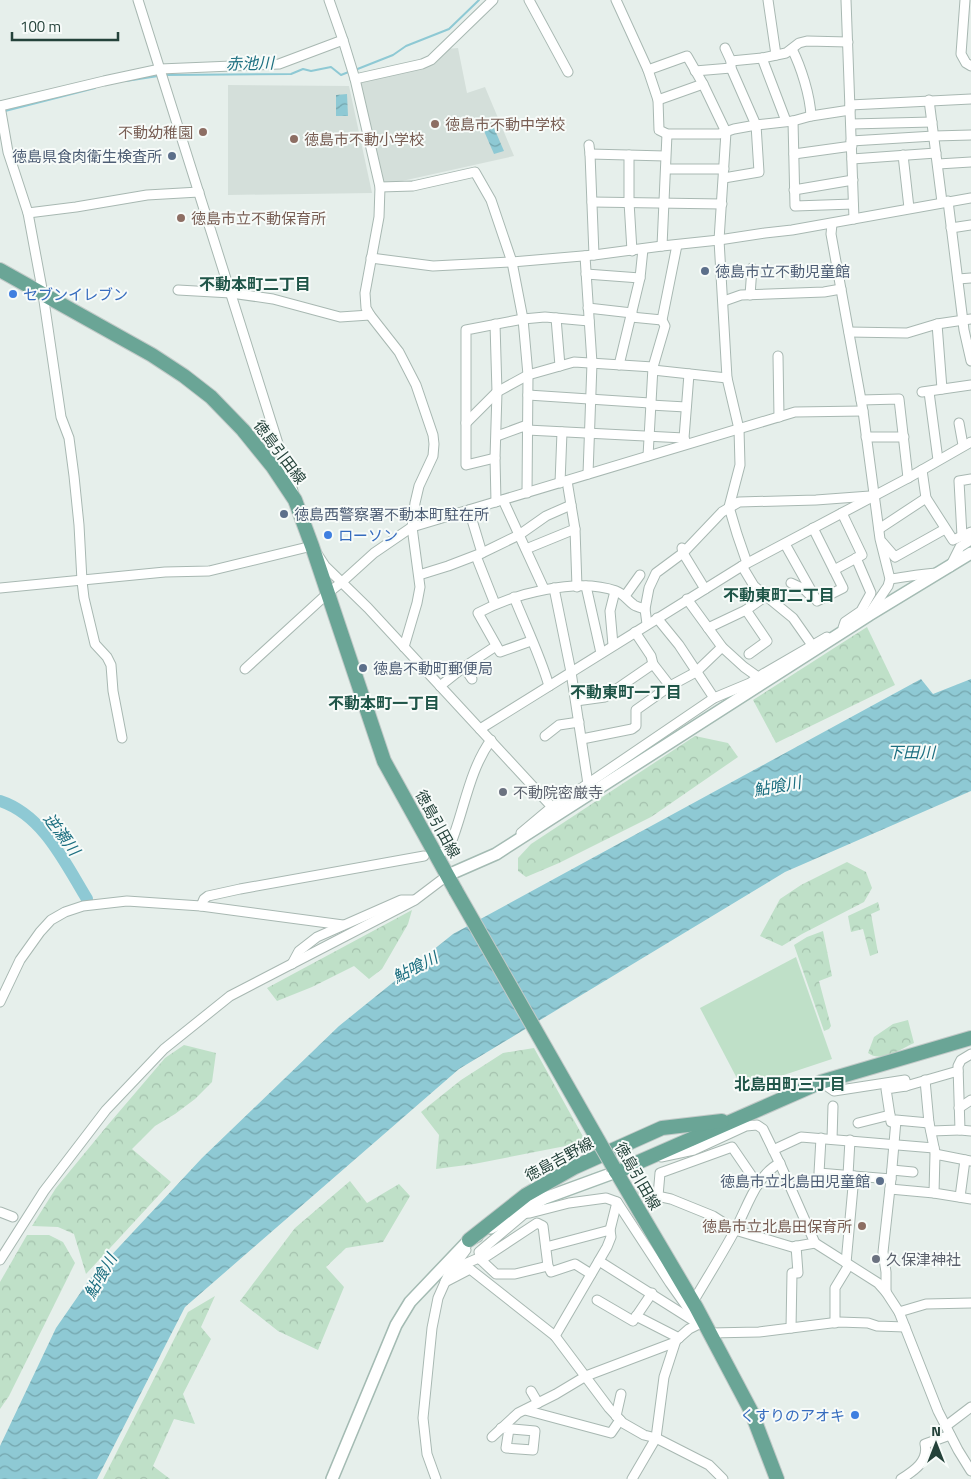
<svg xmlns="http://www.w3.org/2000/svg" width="971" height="1479" font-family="'Titillium Web','Noto Sans JP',sans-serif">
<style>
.built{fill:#d4dfda}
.forest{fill:url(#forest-crowns)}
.garden{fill:#bfe0c8}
.water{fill:url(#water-waves)}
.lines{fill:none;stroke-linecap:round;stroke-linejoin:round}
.stream{stroke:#8ec9d4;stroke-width:2}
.river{stroke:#8ec9d4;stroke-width:12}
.street-casing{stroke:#a8b8b2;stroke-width:11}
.secondary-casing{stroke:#a4bbb3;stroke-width:14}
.primary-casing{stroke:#c2cac8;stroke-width:16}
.street{stroke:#fff;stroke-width:9}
.secondary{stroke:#fff;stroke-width:11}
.primary{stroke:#6aa596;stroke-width:14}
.primary-bridge-casing{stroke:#c2cac8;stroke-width:16;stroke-linecap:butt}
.primary-bridge{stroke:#6aa596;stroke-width:14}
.education-dot{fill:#8d6e63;stroke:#f7fbf9;stroke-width:2}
.service-dot{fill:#5c6f8a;stroke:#f7fbf9;stroke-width:2}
.shop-dot{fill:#3f7fe0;stroke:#f7fbf9;stroke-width:2}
.worship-dot{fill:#6b7280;stroke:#f7fbf9;stroke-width:2}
.labels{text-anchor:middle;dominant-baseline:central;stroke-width:4;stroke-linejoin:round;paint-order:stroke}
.education-label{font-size:15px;fill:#785e54;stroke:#f7fbf9;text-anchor:start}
.service-label{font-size:15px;fill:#4e5e75;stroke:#f7fbf9;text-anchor:start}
.shop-label{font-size:15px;fill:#366cbe;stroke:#f7fbf9;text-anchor:start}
.street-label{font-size:15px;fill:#24423a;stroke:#f7fbf9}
.worship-label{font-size:15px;fill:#5b616d;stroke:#f7fbf9;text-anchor:start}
.water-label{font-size:16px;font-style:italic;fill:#1c6f80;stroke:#f7fbf9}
.neighbourhood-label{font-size:16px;font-weight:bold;fill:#1f5548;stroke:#f7fbf9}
</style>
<defs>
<pattern id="forest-crowns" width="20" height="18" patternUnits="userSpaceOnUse" patternTransform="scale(1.25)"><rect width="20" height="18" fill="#bfe0c8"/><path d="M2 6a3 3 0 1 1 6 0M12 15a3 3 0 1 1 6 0" fill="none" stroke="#a4c1ad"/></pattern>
<pattern id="water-waves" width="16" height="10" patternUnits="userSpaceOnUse" patternTransform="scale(1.25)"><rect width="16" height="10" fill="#8ec9d4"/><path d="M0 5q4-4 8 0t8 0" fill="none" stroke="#74a5ad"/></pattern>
</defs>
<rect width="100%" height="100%" fill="#e6efeb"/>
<!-- built -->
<g class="built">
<polygon points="458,48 467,93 485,87 514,156 384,185 360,81 429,65 446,49"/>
<polygon points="228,85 349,86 372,193 228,195"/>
</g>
<!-- forest -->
<g class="forest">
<polygon points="867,627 895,685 776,743 753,700"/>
<polygon points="695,736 728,743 738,757 651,817 559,863 526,877 518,871 518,858 531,844"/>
<polygon points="847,862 866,872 872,888 864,902 802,934 782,946 760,936 780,899 801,885"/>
<polygon points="878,902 880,910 871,914 878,953 870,956 863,929 851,932 848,916"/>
<polygon points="412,910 408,924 382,969 369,979 354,966 312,987 277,1001 267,988"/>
<polygon points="823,931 832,976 819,981 831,1026 829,1029 824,1031 794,945 807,937"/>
<path d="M908 1020 914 1043C901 1049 881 1063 868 1053L874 1037 893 1024Z"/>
<polygon points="184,1045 216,1053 212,1082 195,1099 175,1114 155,1126 132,1149 171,1182 86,1274 74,1234 58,1227 32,1226 56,1188 107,1126 165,1058"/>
<polygon points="534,1048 586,1142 474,1164 436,1169 439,1135 421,1112 461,1080 503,1053"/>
<polygon points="350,1181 367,1203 399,1184 410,1196 383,1242 346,1248 326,1267 344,1287 318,1350 278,1331 240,1301 295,1228"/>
<polygon points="27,1235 49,1235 63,1242 75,1263 9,1396 0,1409 0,1282"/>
<polygon points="215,1296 201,1327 211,1339 183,1394 195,1424 174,1419 153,1466 170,1479 103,1479 188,1312"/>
</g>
<!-- garden -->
<polygon class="garden" points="796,957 832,1059 745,1088 741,1086 700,1008"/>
<!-- water -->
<g class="water">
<polygon points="347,94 348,116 336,116 336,95"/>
<polygon points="494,128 504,151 494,154 484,131"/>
<polygon points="921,679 933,694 971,679 971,791 785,872 459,1069 185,1307 97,1479 0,1479 0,1446 56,1328 92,1276 202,1158 339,1026 453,934"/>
</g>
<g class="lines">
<!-- stream -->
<g class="stream">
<polyline points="355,70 393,55 406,46 449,29 479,0"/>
<polyline points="166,75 291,74 303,69 311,71 331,67 341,75 351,71"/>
<polyline points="126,81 158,76"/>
<polyline points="5,111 95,88"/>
</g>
<!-- river -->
<path class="river" d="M0 801C43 815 65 863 87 899"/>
<defs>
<g id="street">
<polyline points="138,0 293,491"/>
<polyline points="329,0 343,40 355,79 380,187 379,217 365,293 366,308 370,315 399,352 416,385 433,435 434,444 433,456 419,486 415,503 412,527 420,587 417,603 404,647"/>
<polyline points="529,0 568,72"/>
<polyline points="616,0 648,70 658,100 659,130 667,134 719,134 734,129 756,125 793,121 811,116 850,110"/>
<polyline points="768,0 776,55"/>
<polyline points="846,0 854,219"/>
<polyline points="965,0 961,54 966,63 971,66"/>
<path d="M792 49C801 67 810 95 811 116"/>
<polyline points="762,58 786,121"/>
<polyline points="731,61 762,58 786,53 799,43 807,41 848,42"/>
<polyline points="648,70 687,56 703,84 726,132 719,240 727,378 739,429 740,465 729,507 737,534 747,563"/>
<polyline points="695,71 731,68"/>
<polyline points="355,79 422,64 431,60 493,0"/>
<polyline points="658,100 703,84"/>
<polyline points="929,100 942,202"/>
<polyline points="850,105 971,99"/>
<polyline points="0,106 8,152 28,213 43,294 61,417 69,438 74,476 79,525 82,581 84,598 95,644 107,657 111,665 113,691 122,738"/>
<polyline points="0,106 104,81 160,69 279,64 343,40"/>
<polyline points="793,121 795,206 853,204"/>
<polyline points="851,124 932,122"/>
<polyline points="851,141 934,136 971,135"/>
<polyline points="589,145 590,154 594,255"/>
<polyline points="590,154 665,156"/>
<polyline points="794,154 852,146"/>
<polyline points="629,155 629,202 632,251"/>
<polyline points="903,155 909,208"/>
<polyline points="852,159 936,153"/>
<polyline points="938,164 971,162"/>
<polyline points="666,169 724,169"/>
<polyline points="724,178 759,172 756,125 731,68 731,61 725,48"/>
<polyline points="380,187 413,186 475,172 491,200 512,262 523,319 528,375 527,493"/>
<polyline points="794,190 853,180"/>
<polyline points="948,201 964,330 971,361"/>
<polyline points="592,202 722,204"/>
<polyline points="28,213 76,207 147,195 199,192"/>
<polyline points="832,224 831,234 863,411 880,539 890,579 888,586 869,614"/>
<polyline points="951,228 971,225"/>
<polyline points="662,246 667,134"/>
<polyline points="585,256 592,363 588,474"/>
<polyline points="371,258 433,266 512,262 594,255 662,246 719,240 765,233 792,230 971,198"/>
<polyline points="586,274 640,278"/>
<polyline points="958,279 971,278"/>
<polyline points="178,290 231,293 273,299 340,317 370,315"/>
<polyline points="750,295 752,268"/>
<polyline points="724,301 741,295 824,292 841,289"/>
<polyline points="588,308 632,313"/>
<polyline points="631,317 662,320"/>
<polyline points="556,318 560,366"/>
<polyline points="495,324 497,392 495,458 496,502"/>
<polyline points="937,324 942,389"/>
<polyline points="849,332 907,333 937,324 971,319"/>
<polyline points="778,356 779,417"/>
<polyline points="619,365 640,278 643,249"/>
<polyline points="653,370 727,378"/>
<polyline points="922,392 971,385"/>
<polyline points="929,392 938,460"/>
<polyline points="528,395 650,403"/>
<polyline points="861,400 899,399 908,478"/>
<polyline points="650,405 686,407"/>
<polyline points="466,423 497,392 528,375 574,362 653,367"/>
<polyline points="959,423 963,445"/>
<polyline points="527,430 684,438"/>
<polyline points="497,436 527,425"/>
<polyline points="866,437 904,437"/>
<polyline points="686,443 684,438 689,374"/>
<polyline points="648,456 653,367 665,326 662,320 677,245"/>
<polyline points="495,458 466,465 466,330 523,319 545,317 589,321"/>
<polyline points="922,470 926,498 953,540 971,532"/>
<polyline points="567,481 575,529 577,587"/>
<polyline points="560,483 562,432"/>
<polyline points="503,500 544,589"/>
<polyline points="469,510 482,553"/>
<polyline points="879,529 926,498"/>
<polyline points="962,536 959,481 971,479"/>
<polyline points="882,542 895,557 945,529"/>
<polyline points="785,544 817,601 843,588 813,528"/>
<polyline points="682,548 683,553 705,589"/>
<polyline points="526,549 575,529"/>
<polyline points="476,556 495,604"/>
<polyline points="742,566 754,586 793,618 812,645"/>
<polyline points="950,567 960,547 971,540"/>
<polyline points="834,570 862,555 842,513"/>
<polyline points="419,575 448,566 482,553 519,535 546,516 571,505"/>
<path d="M890 579C906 577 921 574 937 573"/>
<polyline points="791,583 804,589 811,596"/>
<polyline points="586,586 601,653"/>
<polyline points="0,588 165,572 209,571 312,546 325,566 368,608 552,807"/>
<polyline points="554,588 571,672 588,784"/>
<polyline points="625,596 640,575"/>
<path d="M514 597C526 627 540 655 549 686"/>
<polyline points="687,599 722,647 744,667 758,677"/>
<polyline points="746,610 767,641 749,654"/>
<polyline points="657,618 679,645 714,698"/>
<polyline points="647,624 645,609 649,588 656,573 683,553 722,512 739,502 816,500 870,496"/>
<polyline points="708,628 746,610 766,596"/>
<polyline points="843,628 845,622 861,611 871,593 856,558"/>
<polyline points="635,632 651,656 653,664 670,686"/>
<path d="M531 641 500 652 478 613C513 594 577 577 616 591 624 594 627 600 634 605 637 607 642 608 645 609"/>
<polyline points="613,645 610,611 615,591"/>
<polyline points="464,667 472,679"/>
<polyline points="245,669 328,593 342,582 374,553 412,527 795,412 863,411"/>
<polyline points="440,686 464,667 496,646"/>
<polyline points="576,701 605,697 653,664"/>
<polyline points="480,729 742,566 908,478 971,442"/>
<polyline points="545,736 559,725 579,722"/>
<polyline points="582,739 632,729 636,726 636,710 670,686 696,672 722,647"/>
<polyline points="521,833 552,807 583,787 714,698 750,683 763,674 827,637"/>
<path d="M441 853 449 848C464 813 468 772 491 740"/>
<polyline points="201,906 204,899 208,896 240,889 424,856"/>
<polyline points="292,964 299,951 317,937 401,900 414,900"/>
<polyline points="0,1002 20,960 40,932 51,920 65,912 83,906 127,901 201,906 343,925"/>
<polyline points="971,1054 961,1060 958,1066 960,1130 971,1131"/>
<polyline points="925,1080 929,1123 935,1152"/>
<polyline points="821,1082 834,1091 905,1080 906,1086 958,1071"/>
<polyline points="959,1108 971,1100"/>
<polyline points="858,1123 890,1115"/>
<polyline points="895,1123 891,1122 886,1089 906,1086"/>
<polyline points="931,1131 960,1130"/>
<polyline points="821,1138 819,1173 854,1176 846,1263"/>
<polyline points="832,1139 833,1106"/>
<polyline points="773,1150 801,1137 934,1148"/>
<polyline points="661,1157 694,1150 746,1126 757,1125 763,1129 781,1166 815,1243 878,1283 886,1292 899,1312 938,1411 958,1450 971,1471"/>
<polyline points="971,1161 935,1154 934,1193 971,1199"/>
<polyline points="892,1170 913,1172"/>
<polyline points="848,1175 850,1140"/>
<polyline points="854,1176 891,1179"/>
<polyline points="890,1189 934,1193"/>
<polyline points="643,1193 671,1199 713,1216 735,1230 792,1247 815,1243"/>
<polyline points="658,1196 660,1173 732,1147 758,1185"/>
<polyline points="960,1197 965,1160"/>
<polyline points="0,1212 13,1217"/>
<polyline points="517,1214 530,1213 569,1203 606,1198 617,1202 670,1283 699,1324"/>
<polyline points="524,1214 479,1252 481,1260 537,1223 543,1226 548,1266 551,1272 575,1264 591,1274"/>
<polyline points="546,1247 610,1230"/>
<polyline points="0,1260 44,1191 106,1110 164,1049 230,996 415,900 448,875"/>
<polyline points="481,1260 496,1274 515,1274 548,1266"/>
<polyline points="599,1261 694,1321"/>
<polyline points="451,1270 481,1257"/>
<polyline points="445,1282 470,1269 555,1336 609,1408 623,1423 644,1435 656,1438 709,1465 723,1479"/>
<polyline points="886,1292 886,1272 883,1252 891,1179 896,1120 929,1123"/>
<polyline points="597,1300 633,1321 652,1293"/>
<path d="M693 1302C707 1278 721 1256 734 1232 747 1209 755 1176 780 1163"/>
<polyline points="899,1312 926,1304 971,1303"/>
<polyline points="636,1316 679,1338"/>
<polyline points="835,1323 835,1288 849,1265"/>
<polyline points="791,1328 792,1273 798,1273 796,1246"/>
<polyline points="710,1333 759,1332 839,1322 868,1323 877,1326 905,1327"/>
<polyline points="555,1336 607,1247 611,1237 610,1230 617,1202"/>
<polyline points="531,1391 538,1403"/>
<polyline points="525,1410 611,1433 620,1420"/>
<polyline points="616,1416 621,1394"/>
<polyline points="946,1426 971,1407"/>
<polyline points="501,1428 535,1431 533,1450 506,1448 509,1429"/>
<polyline points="492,1437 518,1413 556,1394 586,1376 673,1343 689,1329 699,1324 705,1324"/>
<polyline points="436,1479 427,1454 423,1418 432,1328 438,1298 450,1271 466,1250"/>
<polyline points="632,1479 656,1438 664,1377 676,1340"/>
<path d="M901 1479C914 1471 929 1461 925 1444L950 1435"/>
</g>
<g id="secondary">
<polyline points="448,875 496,854 869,615 971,553"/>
<polyline points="491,1228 545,1198 616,1172"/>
<polyline points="332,1479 396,1325 410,1302 469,1240 477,1236"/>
</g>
<g id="primary">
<polyline points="0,270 152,355 184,376 211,397 243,430 273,467 295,500 312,546 384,761 456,891"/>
<polyline points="614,1168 696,1307 751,1411 777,1479"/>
<polyline points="616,1172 821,1082 971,1038"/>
<polyline points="469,1240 526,1195 575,1167 662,1128 722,1121"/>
</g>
</defs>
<!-- street casing -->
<use href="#street" class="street-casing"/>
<!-- secondary casing -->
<use href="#secondary" class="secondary-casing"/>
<!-- primary casing -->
<use href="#primary" class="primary-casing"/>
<!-- street -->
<use href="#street" class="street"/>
<!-- secondary -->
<use href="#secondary" class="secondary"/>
<!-- primary -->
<use href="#primary" class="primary"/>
<defs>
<polyline id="primary-bridge" points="456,891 614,1168"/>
</defs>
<!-- primary-bridge casing -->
<use href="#primary-bridge" class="primary-bridge-casing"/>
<!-- primary-bridge -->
<use href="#primary-bridge" class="primary-bridge"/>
</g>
<!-- markers -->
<g class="education-dot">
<circle cx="435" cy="124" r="5"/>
<circle cx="203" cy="132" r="5"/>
<circle cx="294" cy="139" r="5"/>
<circle cx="181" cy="218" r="5"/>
<circle cx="862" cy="1226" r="5"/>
</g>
<g class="service-dot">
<circle cx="172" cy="156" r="5"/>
<circle cx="705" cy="271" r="5"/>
<circle cx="284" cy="514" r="5"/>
<circle cx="363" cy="668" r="5"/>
<circle cx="880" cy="1181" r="5"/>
</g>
<g class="shop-dot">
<circle cx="13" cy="294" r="5"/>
<circle cx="328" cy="535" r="5"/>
<circle cx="855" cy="1415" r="5"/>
</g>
<g class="worship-dot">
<circle cx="503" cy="792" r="5"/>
<circle cx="876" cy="1259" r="5"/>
</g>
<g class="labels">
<!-- education labels -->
<g class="education-label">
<text x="445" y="124">徳島市不動中学校</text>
<text x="193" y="132" text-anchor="end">不動幼稚園</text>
<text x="304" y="139">徳島市不動小学校</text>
<text x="191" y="218">徳島市立不動保育所</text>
<text x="852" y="1226" text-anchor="end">徳島市立北島田保育所</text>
</g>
<!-- service labels -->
<g class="service-label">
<text x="162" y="156" text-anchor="end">徳島県食肉衛生検査所</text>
<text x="715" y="271">徳島市立不動児童館</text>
<text x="294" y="514">徳島西警察署不動本町駐在所</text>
<text x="373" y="668">徳島不動町郵便局</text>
<text x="870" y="1181" text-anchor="end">徳島市立北島田児童館</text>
</g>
<!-- shop labels -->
<g class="shop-label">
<text x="23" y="294">セブンイレブン</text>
<text x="338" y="535">ローソン</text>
<text x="845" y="1415" text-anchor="end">くすりのアオキ</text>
</g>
<!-- street labels -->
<g class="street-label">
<text transform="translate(280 452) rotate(53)">徳島引田線</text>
<text transform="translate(438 824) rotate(61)">徳島引田線</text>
<text transform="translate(559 1159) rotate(-28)">徳島吉野線</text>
<text transform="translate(638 1176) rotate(60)">徳島引田線</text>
</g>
<!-- worship labels -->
<g class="worship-label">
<text x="513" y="792">不動院密厳寺</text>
<text x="886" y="1259">久保津神社</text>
</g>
<!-- water labels -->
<g class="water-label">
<text transform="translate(250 63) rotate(-1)">赤池川</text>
<text x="911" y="752">下田川</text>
<text transform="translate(777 786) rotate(-10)">鮎喰川</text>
<text transform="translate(62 834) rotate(53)">逆瀬川</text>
<text transform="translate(415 967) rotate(-27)">鮎喰川</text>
<text transform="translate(100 1276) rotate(-60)">鮎喰川</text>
</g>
<!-- neighbourhood labels -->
<g class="neighbourhood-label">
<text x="255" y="284">不動本町二丁目</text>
<text x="779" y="595">不動東町二丁目</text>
<text x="626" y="692">不動東町一丁目</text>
<text x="384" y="703">不動本町一丁目</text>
<text x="790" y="1084">北島田町三丁目</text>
</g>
</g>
<!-- north arrow -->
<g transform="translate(936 1444)" stroke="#f7fbf9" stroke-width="4" paint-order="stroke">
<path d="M0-4L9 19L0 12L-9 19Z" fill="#24423a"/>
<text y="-8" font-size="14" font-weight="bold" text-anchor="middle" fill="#24423a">N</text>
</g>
<!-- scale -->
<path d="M12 32v8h106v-8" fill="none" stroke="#24423a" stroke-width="2.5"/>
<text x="20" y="32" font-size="15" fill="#24423a" stroke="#f7fbf9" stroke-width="4" paint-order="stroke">100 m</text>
</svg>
